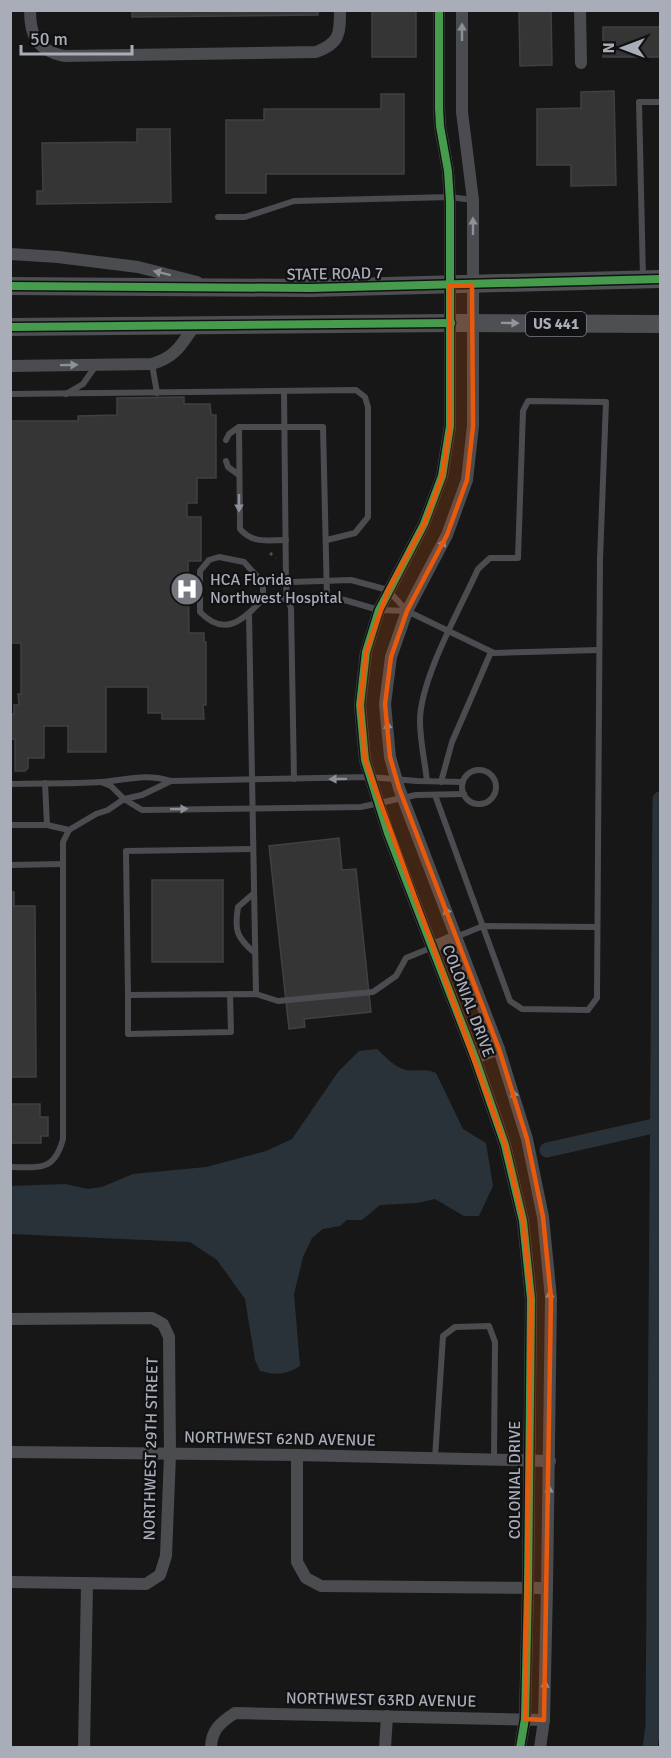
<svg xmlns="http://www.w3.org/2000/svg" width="671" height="1758" font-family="Signika,sans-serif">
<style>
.water{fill:#2a3239}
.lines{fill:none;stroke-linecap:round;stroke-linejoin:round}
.canal{stroke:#2a3239;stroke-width:15}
.building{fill:#353536;stroke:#3f4043;stroke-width:1.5}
.path{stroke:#4d4e52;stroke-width:3;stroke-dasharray:3 4.5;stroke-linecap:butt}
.service{stroke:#4b4c50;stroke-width:6}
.minor{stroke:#4b4c50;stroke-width:12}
.primary{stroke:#4d4f52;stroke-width:18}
.cycleway-casing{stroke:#111113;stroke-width:11}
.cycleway{stroke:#469c4c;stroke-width:8}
.oneway{fill:#8c9099}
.oneway2{fill:#91969e}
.marked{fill:#e8590c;fill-opacity:0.2;stroke:#e8590c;stroke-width:4.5;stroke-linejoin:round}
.labels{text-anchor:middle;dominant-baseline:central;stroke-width:4.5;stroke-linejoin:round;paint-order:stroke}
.shield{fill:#111113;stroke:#7b7e86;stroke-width:1.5}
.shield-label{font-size:15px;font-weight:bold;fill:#a8adb8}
.street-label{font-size:16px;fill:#a8adb8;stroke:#111113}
.poi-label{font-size:16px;fill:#a8adb8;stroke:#111113;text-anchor:start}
</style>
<rect width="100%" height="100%" fill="#171717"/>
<!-- water -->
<path class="water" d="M377 1049C385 1056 395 1068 406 1070 416 1072 425 1068 436 1073L463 1129 486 1143 493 1186 479 1216H464L435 1199 418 1203 380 1205 362 1220H347L340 1226 323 1229 312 1238 303 1257 294 1294 300 1366C286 1375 276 1375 260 1371L255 1360 245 1299 217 1260 190 1242 11 1234V1186L65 1184 88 1189 102 1187 133 1174 206 1167 266 1151 292 1139 338 1072 359 1051Z"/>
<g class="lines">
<!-- canal -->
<g class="canal">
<polyline points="547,1150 658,1125"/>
<polyline points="650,1748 653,1726 660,799"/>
</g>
</g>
<!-- building -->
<g class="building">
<polygon points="132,10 318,10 318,15 132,17"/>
<rect x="372" y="10" width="44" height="47"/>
<polygon points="519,10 551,10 552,65 520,66"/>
<rect x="603" y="27" width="57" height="30"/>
<polygon points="614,91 616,185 571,186 571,165 537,165 537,109 581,108 581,92"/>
<polygon points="381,94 404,94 404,174 266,174 266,193 226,193 226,120 264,120 264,109 381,109"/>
<polygon points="137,129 170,129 171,202 37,204 37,191 43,191 42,143 137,142"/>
<polygon points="184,397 184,404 210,404 211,415 216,415 216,478 197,478 197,503 187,503 187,517 201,517 201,561 188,561 189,633 204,633 204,642 206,642 206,705 203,705 204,719 162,719 162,713 148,713 148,687 106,687 106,752 68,752 68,726 44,726 44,758 28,758 28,768 25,771 15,771 15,739 10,739 10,714 14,714 14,705 19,705 18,694 21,694 21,643 10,643 10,421 78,421 78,416 117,415 117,398"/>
<polygon points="339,838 342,870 356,869 371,1012 304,1019 305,1027 289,1029 269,846"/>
<rect x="152" y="880" width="71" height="82"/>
<polygon points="10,892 14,892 14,906 35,906 36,1077 10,1077"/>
<polygon points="10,1104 40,1104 40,1117 48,1117 48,1136 41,1136 41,1143 10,1143"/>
</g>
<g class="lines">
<!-- path -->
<polyline class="path" points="270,553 276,558"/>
<!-- service -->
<g class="service">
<polyline points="218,217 245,217 294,201 450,197 473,200"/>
<polyline points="643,278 639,102 660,102"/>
<polyline points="152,364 157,393"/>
<polyline points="284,391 286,583 287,598 291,608 294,779"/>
<polyline points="10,394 356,390 365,397 368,407 368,517 355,533 327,540"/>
<polyline points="66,394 83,384 97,364"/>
<polyline points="226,440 229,434 239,427"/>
<polyline points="226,461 228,467 239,475"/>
<path d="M286 540C267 540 253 544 240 529L239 427H323L327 598"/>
<path d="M219 557 244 562 263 583V599C243 620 225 638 200 612V571L209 560Z"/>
<polyline points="263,583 351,580 388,590 407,611 494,653 599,650"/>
<polyline points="263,599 341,599 379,610 407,611"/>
<polyline points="249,614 256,994"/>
<circle cx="479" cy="787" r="17"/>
<path d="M427 781C425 762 420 741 420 721 420 679 460 609 478 569L490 558H518L523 411 528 401 606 402 600 559 597 998 588 1010 522 1009 510 1001 435 795"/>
<polyline points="101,782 111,786 124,799 142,810 361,807 416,795 464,794"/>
<polyline points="441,782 452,742 491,652"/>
<polyline points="45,783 47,825"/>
<path d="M10 784C40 783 71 784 101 782 126 780 146 773 171 781L370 777 417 781 463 782"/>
<polyline points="10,825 47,825 69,830"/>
<polyline points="253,849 126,851 128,995 256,994 278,1001 373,992 396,976 406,958 433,947"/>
<polyline points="10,865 63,864"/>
<path d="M254 893 238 907C234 931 237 938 255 953"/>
<polyline points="456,937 483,926 597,927"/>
<polyline points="128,995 128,1034 231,1032 230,994"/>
<path d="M10 1167C40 1167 54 1172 63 1139V842L69 830 96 814 108 810 124 799 142 795 171 781"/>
<polyline points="435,1458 443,1336 455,1327 489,1326 495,1342 494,1459"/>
</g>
<!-- minor -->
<g class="minor">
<path d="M30 10C30 37 37 50 64 56L316 52C340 43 340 34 340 10"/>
<polyline points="439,10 439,108 440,126 448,171 450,202 450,426 442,476 424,524 379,610 366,652 360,705 365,760 388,833 475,1058 505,1145 523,1221 531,1299 528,1588 525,1719 520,1748"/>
<polyline points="462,10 462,112 473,200 473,426 467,480 447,535 407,611 391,657 385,704 390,757 399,788 499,1049 527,1139 543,1217 551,1298 547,1588 544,1720 540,1748"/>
<polyline points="580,10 581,63"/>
<polyline points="10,254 58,257 138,267 197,282"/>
<path d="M10 366 152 364C176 357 181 345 195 325"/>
<polyline points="433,947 456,937"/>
<polyline points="475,1058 499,1049"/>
<polyline points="10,1319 152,1318 163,1324 169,1337 170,1455 166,1556 160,1575 146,1584 10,1582"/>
<polyline points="10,1452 297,1455 550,1461"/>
<polyline points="297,1455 297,1562 306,1578 321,1586 547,1588"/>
<polyline points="84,1748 87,1584"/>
<path d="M211 1748C211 1730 221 1722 235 1713L544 1720"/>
<polyline points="385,1748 387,1716"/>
</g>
<!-- primary -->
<g class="primary">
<polyline points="10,286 311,288 660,279"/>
<polyline points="10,327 451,323 660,324"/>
</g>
<defs>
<g id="cycleway">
<polyline points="439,10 439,108 440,126 448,171 450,202 450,426 442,476 424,524 379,610 366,652 360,705 365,760 388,833 475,1058 505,1145 523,1221 531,1299 528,1588 525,1719 520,1748"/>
<polyline points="10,286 311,288 660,279"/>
<polyline points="10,327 451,323"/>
</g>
</defs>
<!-- cycleway casing -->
<use href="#cycleway" class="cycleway-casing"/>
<!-- cycleway -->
<use href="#cycleway" class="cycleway"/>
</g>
<!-- one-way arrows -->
<defs><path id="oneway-solid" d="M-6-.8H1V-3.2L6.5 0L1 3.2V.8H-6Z" transform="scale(1.5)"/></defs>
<g class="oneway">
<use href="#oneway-solid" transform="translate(462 32) rotate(-90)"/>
<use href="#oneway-solid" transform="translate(473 226) rotate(-90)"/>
<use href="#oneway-solid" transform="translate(162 273) rotate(-166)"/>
<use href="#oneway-solid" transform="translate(69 365) rotate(-1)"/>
<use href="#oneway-solid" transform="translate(239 503) rotate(90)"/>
<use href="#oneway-solid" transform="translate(441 547) rotate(-63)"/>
<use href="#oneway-solid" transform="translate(388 730) rotate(-95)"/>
<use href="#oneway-solid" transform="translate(338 779) rotate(179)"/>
<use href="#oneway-solid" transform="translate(179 809) rotate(-1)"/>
<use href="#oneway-solid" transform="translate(448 915) rotate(-112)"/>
<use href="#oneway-solid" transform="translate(515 1098) rotate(-107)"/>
<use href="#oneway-solid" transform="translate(550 1299) rotate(-92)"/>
<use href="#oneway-solid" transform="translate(549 1494) rotate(-89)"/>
<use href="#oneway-solid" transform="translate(545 1689) rotate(-88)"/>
</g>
<use class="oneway2" href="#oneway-solid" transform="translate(510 323) rotate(1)"/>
<!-- marked area -->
<path class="marked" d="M472 285 473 426 467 480 447 535 407 611 391 657 385 704 390 757 399 788 499 1049 527 1139 543 1217 551 1298 544 1720 525 1719 531 1299 523 1221 505 1145 365 760 360 705 366 652 388 590 424 524 442 476 450 426 449 286Z"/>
<!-- icons -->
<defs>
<symbol id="hospital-disc" viewBox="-11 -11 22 22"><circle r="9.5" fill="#757880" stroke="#111113"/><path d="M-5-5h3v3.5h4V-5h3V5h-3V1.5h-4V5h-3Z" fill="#fff"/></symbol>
</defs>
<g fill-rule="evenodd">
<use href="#hospital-disc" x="168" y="570" width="38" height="38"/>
</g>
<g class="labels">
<!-- shield labels -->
<rect class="shield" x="526" y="312" width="60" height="24" rx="4.5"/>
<g class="shield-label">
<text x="556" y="324">US 441</text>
</g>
<!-- street labels -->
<g class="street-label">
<text transform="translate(335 274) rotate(-1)">STATE ROAD 7</text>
<text transform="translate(468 1001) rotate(69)">COLONIAL DRIVE</text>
<text transform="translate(280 1439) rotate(1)">NORTHWEST 62ND AVENUE</text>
<text transform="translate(151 1449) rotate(-89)">NORTHWEST 29TH STREET</text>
<text transform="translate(515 1480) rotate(-90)">COLONIAL DRIVE</text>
<text transform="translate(381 1700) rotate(1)">NORTHWEST 63RD AVENUE</text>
</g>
<!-- poi labels -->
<g class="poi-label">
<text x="210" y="580">HCA Florida<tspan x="210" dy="18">Northwest Hospital</tspan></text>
</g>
</g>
<!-- border -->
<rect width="671" height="1758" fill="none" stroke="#a8adb8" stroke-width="24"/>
<!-- north arrow -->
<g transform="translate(623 48) rotate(270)" stroke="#111113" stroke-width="4.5" paint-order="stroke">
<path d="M0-4.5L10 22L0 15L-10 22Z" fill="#a8adb8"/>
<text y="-9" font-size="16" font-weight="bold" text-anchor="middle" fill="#a8adb8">N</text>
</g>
<!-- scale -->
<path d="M21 45v9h111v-9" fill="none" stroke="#a8adb8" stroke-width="3"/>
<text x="30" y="45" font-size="18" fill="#a8adb8" stroke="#111113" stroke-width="4.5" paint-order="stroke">50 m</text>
</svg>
